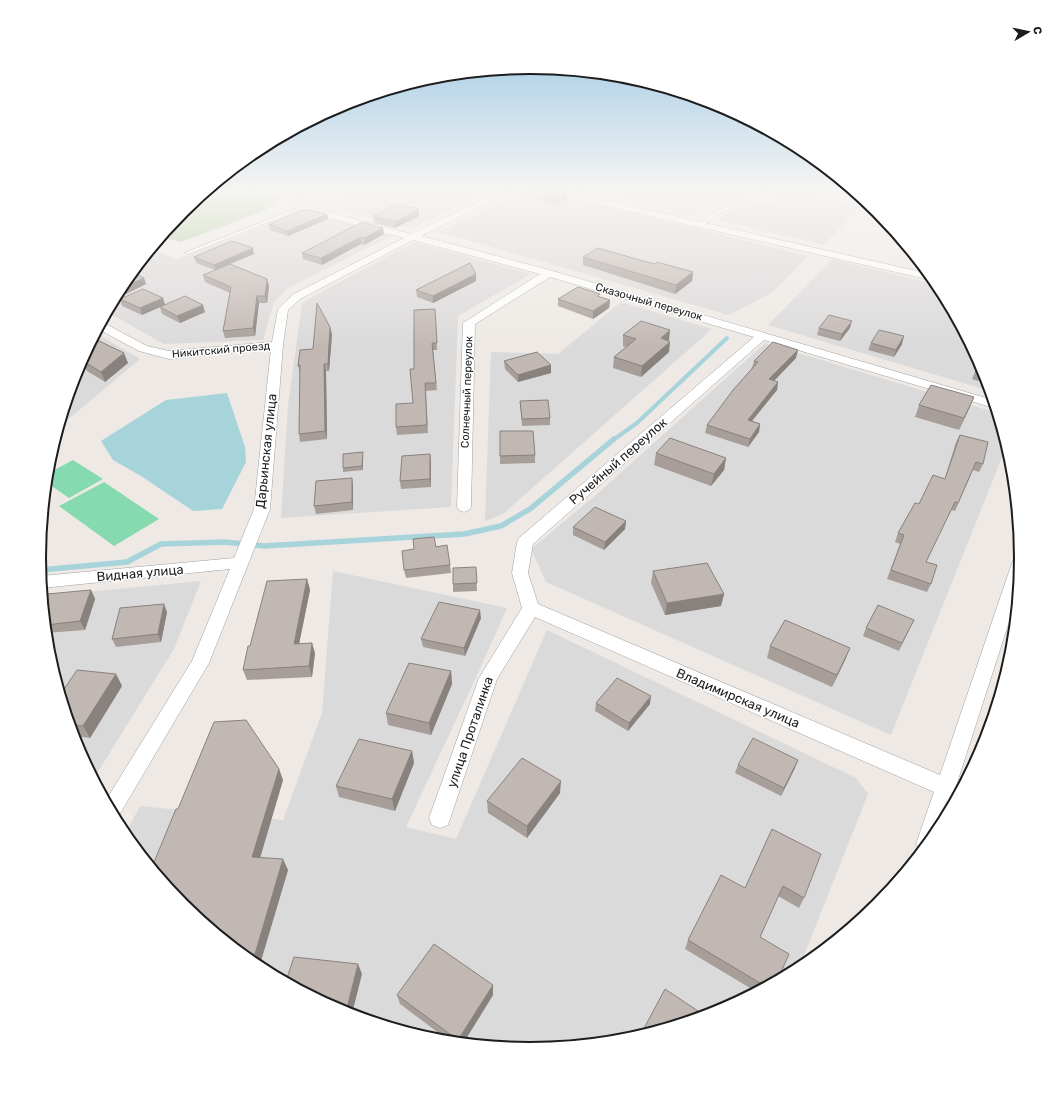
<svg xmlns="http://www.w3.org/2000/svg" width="1060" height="1115" font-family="Rubik,sans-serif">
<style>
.residential{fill:#dbdada}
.forest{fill:#aecc9a}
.pitch{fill:#85daaf}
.water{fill:#a6d4da}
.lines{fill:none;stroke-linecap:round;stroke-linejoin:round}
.stream-far1{stroke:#a6d4da;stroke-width:4}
.stream{stroke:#a6d4da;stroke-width:5.5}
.lane-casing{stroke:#a1a1a1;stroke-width:1}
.street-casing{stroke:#a1a1a1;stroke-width:1}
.lane{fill:#fff;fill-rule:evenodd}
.street{fill:#fff;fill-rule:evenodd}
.wall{fill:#a79e9a}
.shaded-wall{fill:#88817d}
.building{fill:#c2b8b3;stroke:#88817d}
.labels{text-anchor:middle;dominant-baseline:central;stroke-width:3;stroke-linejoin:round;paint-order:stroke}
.far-street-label{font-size:11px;fill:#1d1d1d;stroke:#fff}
.street-label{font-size:13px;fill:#1d1d1d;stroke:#fff}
.rim{fill:none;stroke:#1d1d1d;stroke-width:2}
</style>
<rect width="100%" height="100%" fill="#eee9e4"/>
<!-- residential -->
<g class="residential">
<polygon points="360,191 488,191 412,228 316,204 329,199"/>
<polygon points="525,191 544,191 808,256 772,293 729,315 439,232"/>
<polygon points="577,191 769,191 759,195 705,207 691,216 602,194 598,196"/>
<polygon points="782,191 801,191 861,206 824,245 718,220 728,212 778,201 768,196"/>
<polygon points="302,211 391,236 287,289 274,302 263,340 164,344 107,312 122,285 151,249 177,259"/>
<polygon points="414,242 531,274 458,316 451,507 281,518 288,405 302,304 312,297"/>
<polygon points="832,259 939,285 984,370 990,391 768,325"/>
<polygon points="621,302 712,329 503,514 485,521 491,352 558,354"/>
<polygon points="96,333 140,359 59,427 76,369"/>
<polygon points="765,343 997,413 1007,445 891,735 546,582 531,549 597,494"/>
<polygon points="333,571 507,608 478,673 406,827 456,839 547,630 856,778 868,794 799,968 718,1011 626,1039 530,1048 434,1039 342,1011 257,966 183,905 125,834 140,806 283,820 322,713"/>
<polygon points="201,581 174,649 94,778 76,745 48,653 43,596"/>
</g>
<!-- forest -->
<g class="forest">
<polygon points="207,191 288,191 266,210 181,242 161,237 183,210"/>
<polygon points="304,191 334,191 289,201"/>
</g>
<!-- pitch -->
<g class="pitch">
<polygon points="73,460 103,479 69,498 46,482 47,474"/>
<polygon points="104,482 159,519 114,546 59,506"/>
</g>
<!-- water -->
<polygon class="water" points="227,393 245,447 246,462 222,509 193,511 141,476 113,460 101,441 166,400"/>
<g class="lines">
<!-- stream-far1 -->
<polyline class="stream-far1" points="613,440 637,423 727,338"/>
<!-- stream -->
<polyline class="stream" points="40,570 127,562 161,544 225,542 264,546 464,534 501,526 530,509 614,439"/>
<defs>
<g id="lane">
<polygon points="758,200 760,200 760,202 722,212 702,225 698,224 718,210"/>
<polygon points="300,207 304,208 188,254 184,253"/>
</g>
<g id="street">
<polygon points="500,191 510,191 421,236 553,271 993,400 994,408 764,340 533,544 528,573 538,604 940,775 1012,563 1014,559 1021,558 1017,597 948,811 938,830 921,852 916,844 934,792 535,617 497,679 448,825 440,828 432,825 429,818 479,678 522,608 512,573 517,542 519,538 754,337 550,277 475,324 471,507 469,510 464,512 459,510 457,507 463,323 540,274 413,240 300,299 288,310 283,345 270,509 209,663 118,817 115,818 106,800 192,661 230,569 42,588 41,576 234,558 254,509 271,349 169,359 139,351 98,329 102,322 147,346 169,351 272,342 278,309 292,295 404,238 299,210 298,208 299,206 302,205 411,234"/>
<polygon points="550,191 564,191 930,274 935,281 554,194"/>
</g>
</defs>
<!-- lane casing -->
<use href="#lane" class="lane-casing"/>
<!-- street casing -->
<use href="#street" class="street-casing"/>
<!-- lane -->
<use href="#lane" class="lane"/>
<!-- street -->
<use href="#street" class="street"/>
</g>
<!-- wall -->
<g class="wall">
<polygon points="525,191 559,191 567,193 567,199 554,204 525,195"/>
<polygon points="569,191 584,191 579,193"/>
<polygon points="327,214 328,219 288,236 270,230 269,224"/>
<polygon points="373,216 419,216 395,228 374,223"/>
<polygon points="362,222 384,234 364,245 361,244 322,265 303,259 302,253"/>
<polygon points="254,254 230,264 267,279 269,286 267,303 259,303 255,336 225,338 223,331 230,293 205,282 203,275 215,270 196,263 194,257"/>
<polygon points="583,257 654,264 693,272 692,281 675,294 583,265"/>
<polygon points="144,278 146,284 126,294 119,290 122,285"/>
<polygon points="476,281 433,303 417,297 416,290"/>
<polygon points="600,297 610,300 609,308 593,319 558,306 558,299"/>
<polygon points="163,298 165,304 205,312 180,323 162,314 160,307 142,315 122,306 120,299"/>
<polygon points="435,309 437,350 433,350 437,390 426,391 428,433 397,435 396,427 413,403 414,369"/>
<polygon points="819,328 850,328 840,341 817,335"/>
<polygon points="332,334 329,371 326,371 327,439 300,442 299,434 300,373 298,366 313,349"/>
<polygon points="623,335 669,341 669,352 641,377 613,368 614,357 626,347 623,346"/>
<polygon points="93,338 128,363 105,382 87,371 84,365 80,363"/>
<polygon points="871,343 902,344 894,357 868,350"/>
<polygon points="796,358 774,381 778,382 777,390 752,421 760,424 759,432 748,447 705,433 707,425 752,368 754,361"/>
<polygon points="504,361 551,365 551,373 518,382 505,369"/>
<polygon points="984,370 988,384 972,379 975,372"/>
<polygon points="974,397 959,430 915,417 919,405"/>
<polygon points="520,401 550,418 550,425 522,426"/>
<polygon points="500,431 535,455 535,463 500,464"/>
<polygon points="960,435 983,464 979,472 973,470 955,511 951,510 926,562 931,584 927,592 887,579 900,544 895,542 898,533 919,504 945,478 956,442"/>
<polygon points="656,453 726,458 724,470 711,486 654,465"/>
<polygon points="363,456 363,470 343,472 343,468"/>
<polygon points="431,462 431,487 401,489 400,481"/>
<polygon points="353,486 353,510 316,514 314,506"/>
<polygon points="626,521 625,529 604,550 573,535 573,527"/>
<polygon points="450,565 451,573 406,578 404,570"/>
<polygon points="476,567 477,591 453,592 453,584"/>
<polygon points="653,571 724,594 721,606 665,615 651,583"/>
<polygon points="307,579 310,590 299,644 315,653 312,677 247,680 243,670 250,646"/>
<polygon points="91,590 95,599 85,630 46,633 43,603"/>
<polygon points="167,612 161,642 116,647 112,639"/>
<polygon points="481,618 465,656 423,647 421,639"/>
<polygon points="914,620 899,651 863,636 866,628"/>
<polygon points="770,646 850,648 845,660 832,687 767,658"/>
<polygon points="451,671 452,684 431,735 388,725 386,713"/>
<polygon points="116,674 122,686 90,738 74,736 61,694"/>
<polygon points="596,703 650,704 628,731 595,711"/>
<polygon points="412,751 414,763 395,811 339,797 336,786"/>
<polygon points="738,765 795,768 781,796 735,773"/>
<polygon points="279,769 283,780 260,858 288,870 260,964 255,964 183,905 178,809"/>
<polygon points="560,793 527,838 488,813 487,801"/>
<polygon points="772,829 804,898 799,908 778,896 760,937 778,979 755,991 685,949 688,940 745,888"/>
<polygon points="493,985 493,995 464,1042 448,1040 400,1004 397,995"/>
</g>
<!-- shaded-wall -->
<g class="shaded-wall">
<polygon points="579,191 584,191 579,193"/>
<polygon points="567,193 567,199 554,204 554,198"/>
<polygon points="419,209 419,216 395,228 395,222"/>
<polygon points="327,214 328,219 288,236 287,231"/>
<polygon points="383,228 384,234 364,245 364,238"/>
<polygon points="361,237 361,244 322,265 321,258"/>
<polygon points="253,248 254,254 215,270 214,265"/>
<polygon points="693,272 692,281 675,294 676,285"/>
<polygon points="476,274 476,281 433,303 433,296"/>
<polygon points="144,278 146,284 126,294 124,287"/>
<polygon points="267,279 269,286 267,303 265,296"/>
<polygon points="257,296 259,303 255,336 253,328"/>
<polygon points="163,298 165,305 142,315 140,308"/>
<polygon points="610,300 609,308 593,319 593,311"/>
<polygon points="203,305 205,312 180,323 177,316"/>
<polygon points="852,321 850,328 840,341 842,334"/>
<polygon points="330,327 332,334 329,371 328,364"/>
<polygon points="670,330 669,341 661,338"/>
<polygon points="904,336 902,344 894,357 896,350"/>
<polygon points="670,342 669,352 641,377 642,366"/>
<polygon points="798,350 796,358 768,387 769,379"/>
<polygon points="124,353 128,363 105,382 101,372"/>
<polygon points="324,364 326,371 327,439 325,431"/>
<polygon points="551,365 551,373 518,382 518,375"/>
<polygon points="778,382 777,390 746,428 748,420"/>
<polygon points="974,397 969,409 959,430 964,418"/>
<polygon points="760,424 759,432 748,447 750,439"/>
<polygon points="363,452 363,470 362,466"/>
<polygon points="430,454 431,462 431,487 430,479"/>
<polygon points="726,458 724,470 711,486 714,474"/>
<polygon points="352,478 353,486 353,510 352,502"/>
<polygon points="626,521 625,529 604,550 605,542"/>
<polygon points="307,579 310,590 297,654 294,644"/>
<polygon points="91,590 95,599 85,630 80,621"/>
<polygon points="724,594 721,606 665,615 667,603"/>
<polygon points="164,604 167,612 161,642 158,634"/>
<polygon points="480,610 481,618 465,656 464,648"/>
<polygon points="312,643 315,653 312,677 309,666"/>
<polygon points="850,648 845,660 832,687 837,675"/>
<polygon points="451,671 452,684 431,735 429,723"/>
<polygon points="116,674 122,686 90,738 83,726"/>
<polygon points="651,696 650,704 628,731 629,723"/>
<polygon points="412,751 414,763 395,811 392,799"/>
<polygon points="798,760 795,768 781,796 784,788"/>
<polygon points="279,769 283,780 257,868 252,857"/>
<polygon points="561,781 560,793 527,838 527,826"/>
<polygon points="283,859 288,870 260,964 255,954"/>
<polygon points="358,964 362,974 352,1014 346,1012"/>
<polygon points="493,985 493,995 464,1042 458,1041 458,1040"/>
</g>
<!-- building -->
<g class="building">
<polygon points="529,191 559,191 567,193 554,198"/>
<polygon points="397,204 419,209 395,222 373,216"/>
<polygon points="306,209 327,214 287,231 269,224"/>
<polygon points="362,222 383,228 364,238 361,237 321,258 302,253"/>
<polygon points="232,241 253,248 214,265 194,257"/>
<polygon points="598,248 654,264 657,262 693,272 676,285 583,257"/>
<polygon points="470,263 476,274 433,296 416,290"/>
<polygon points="230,264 267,279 265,296 257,296 253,328 223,331 231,287 203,275"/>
<polygon points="132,272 144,278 124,287 121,286"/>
<polygon points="578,287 600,294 597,296 610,300 593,311 558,299"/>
<polygon points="143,289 163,298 140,308 120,299"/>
<polygon points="185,296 203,305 177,316 160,307"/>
<polygon points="317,303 330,327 328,364 324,364 325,431 299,434 300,365 298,366 300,350 313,349"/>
<polygon points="435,309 437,343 432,343 436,383 425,383 427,425 396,427 396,404 413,403 410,369 414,369 414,310"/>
<polygon points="829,315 852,321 842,334 819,328"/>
<polygon points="641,321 670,330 661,338 670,342 642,366 614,357 636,339 623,335"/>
<polygon points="879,330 904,336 896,350 871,343"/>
<polygon points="93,338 124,353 101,372 83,361 86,358 83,357"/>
<polygon points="773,342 798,350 769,379 778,382 748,420 760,424 750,439 707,425 733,390 758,362 754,361"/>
<polygon points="537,352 551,365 518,375 504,361"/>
<polygon points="981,364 984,370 985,375 975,372"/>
<polygon points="931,385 974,397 964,418 919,405"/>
<polygon points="548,400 550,418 522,419 520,401"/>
<polygon points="500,431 533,431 535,455 500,456"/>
<polygon points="960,435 988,442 983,464 976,462 958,503 955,502 926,562 937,565 931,584 891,570 904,535 898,533 915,503 919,504 933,475 945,479"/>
<polygon points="670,438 726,458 714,474 656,453"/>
<polygon points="363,452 362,466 343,468 343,454"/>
<polygon points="430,454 430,479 400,481 402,456"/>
<polygon points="352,478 352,502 314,506 316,481"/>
<polygon points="595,507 626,521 605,542 573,527"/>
<polygon points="434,537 436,547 447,545 450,565 404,570 402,551 414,549 413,539"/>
<polygon points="707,563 724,594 667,603 653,571"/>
<polygon points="476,567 477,583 453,584 453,568"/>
<polygon points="307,579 294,644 312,643 309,666 243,670 248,646 250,646 267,581"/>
<polygon points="91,590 80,621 46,625 43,603 47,594"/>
<polygon points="439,602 480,610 464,648 421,639"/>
<polygon points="164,604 158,634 112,639 120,608"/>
<polygon points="878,605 914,620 902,643 866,628"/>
<polygon points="785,620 850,648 837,675 770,646"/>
<polygon points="409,663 451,671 429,723 386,713"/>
<polygon points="77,670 116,674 83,726 70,725 61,694"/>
<polygon points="617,678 651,696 629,723 596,703"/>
<polygon points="246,720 279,769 252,857 283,859 255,954 242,953 183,905 152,867 176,809 178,809 214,722"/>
<polygon points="753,738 798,760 784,788 738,765"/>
<polygon points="359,739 412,751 392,799 336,786"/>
<polygon points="522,758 561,781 527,826 487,801"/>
<polygon points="772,829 821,854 804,898 783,886 760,937 789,954 778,979 765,986 688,940 721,875 745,888"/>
<polygon points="434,944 493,985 458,1040 397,995"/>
<polygon points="294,957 358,964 346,1012 342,1011 286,981"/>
<polygon points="665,989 704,1015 641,1034"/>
</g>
<!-- sky -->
<linearGradient id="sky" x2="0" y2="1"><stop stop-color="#8dc1e2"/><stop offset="0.55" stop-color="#f7f5f3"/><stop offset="1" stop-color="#f7f5f3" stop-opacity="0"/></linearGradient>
<rect width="1060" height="347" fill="url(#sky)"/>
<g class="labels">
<!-- far-street labels -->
<g class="far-street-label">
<text transform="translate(649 302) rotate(16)">Сказочный переулок</text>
<text transform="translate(221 350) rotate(-5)">Никитский проезд</text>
<text transform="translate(467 392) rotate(-88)">Солнечный переулок</text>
</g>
<!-- street labels -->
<g class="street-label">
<text transform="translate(266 451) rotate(-84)">Дарьинская улица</text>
<text transform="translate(618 461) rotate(-41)">Ручейный переулок</text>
<text transform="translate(140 573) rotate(-5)">Видная улица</text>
<text transform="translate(738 698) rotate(23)">Владимирская улица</text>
<text transform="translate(470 732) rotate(-71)">улица Проталинка</text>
</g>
</g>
<!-- crop -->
<path d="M0 0H1060V1115H0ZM46 558a484 484 0 1 1 968 0a484 484 0 1 1-968 0Z" fill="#fff" fill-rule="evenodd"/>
<path class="rim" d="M46 558a484 484 0 1 1 968 0a484 484 0 1 1-968 0Z"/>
<!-- north arrow -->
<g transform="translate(1028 32) rotate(81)" stroke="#ffffff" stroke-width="3" paint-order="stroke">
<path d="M0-3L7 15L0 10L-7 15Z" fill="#1d1d1d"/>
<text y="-6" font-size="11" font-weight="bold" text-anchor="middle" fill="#1d1d1d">С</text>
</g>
</svg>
